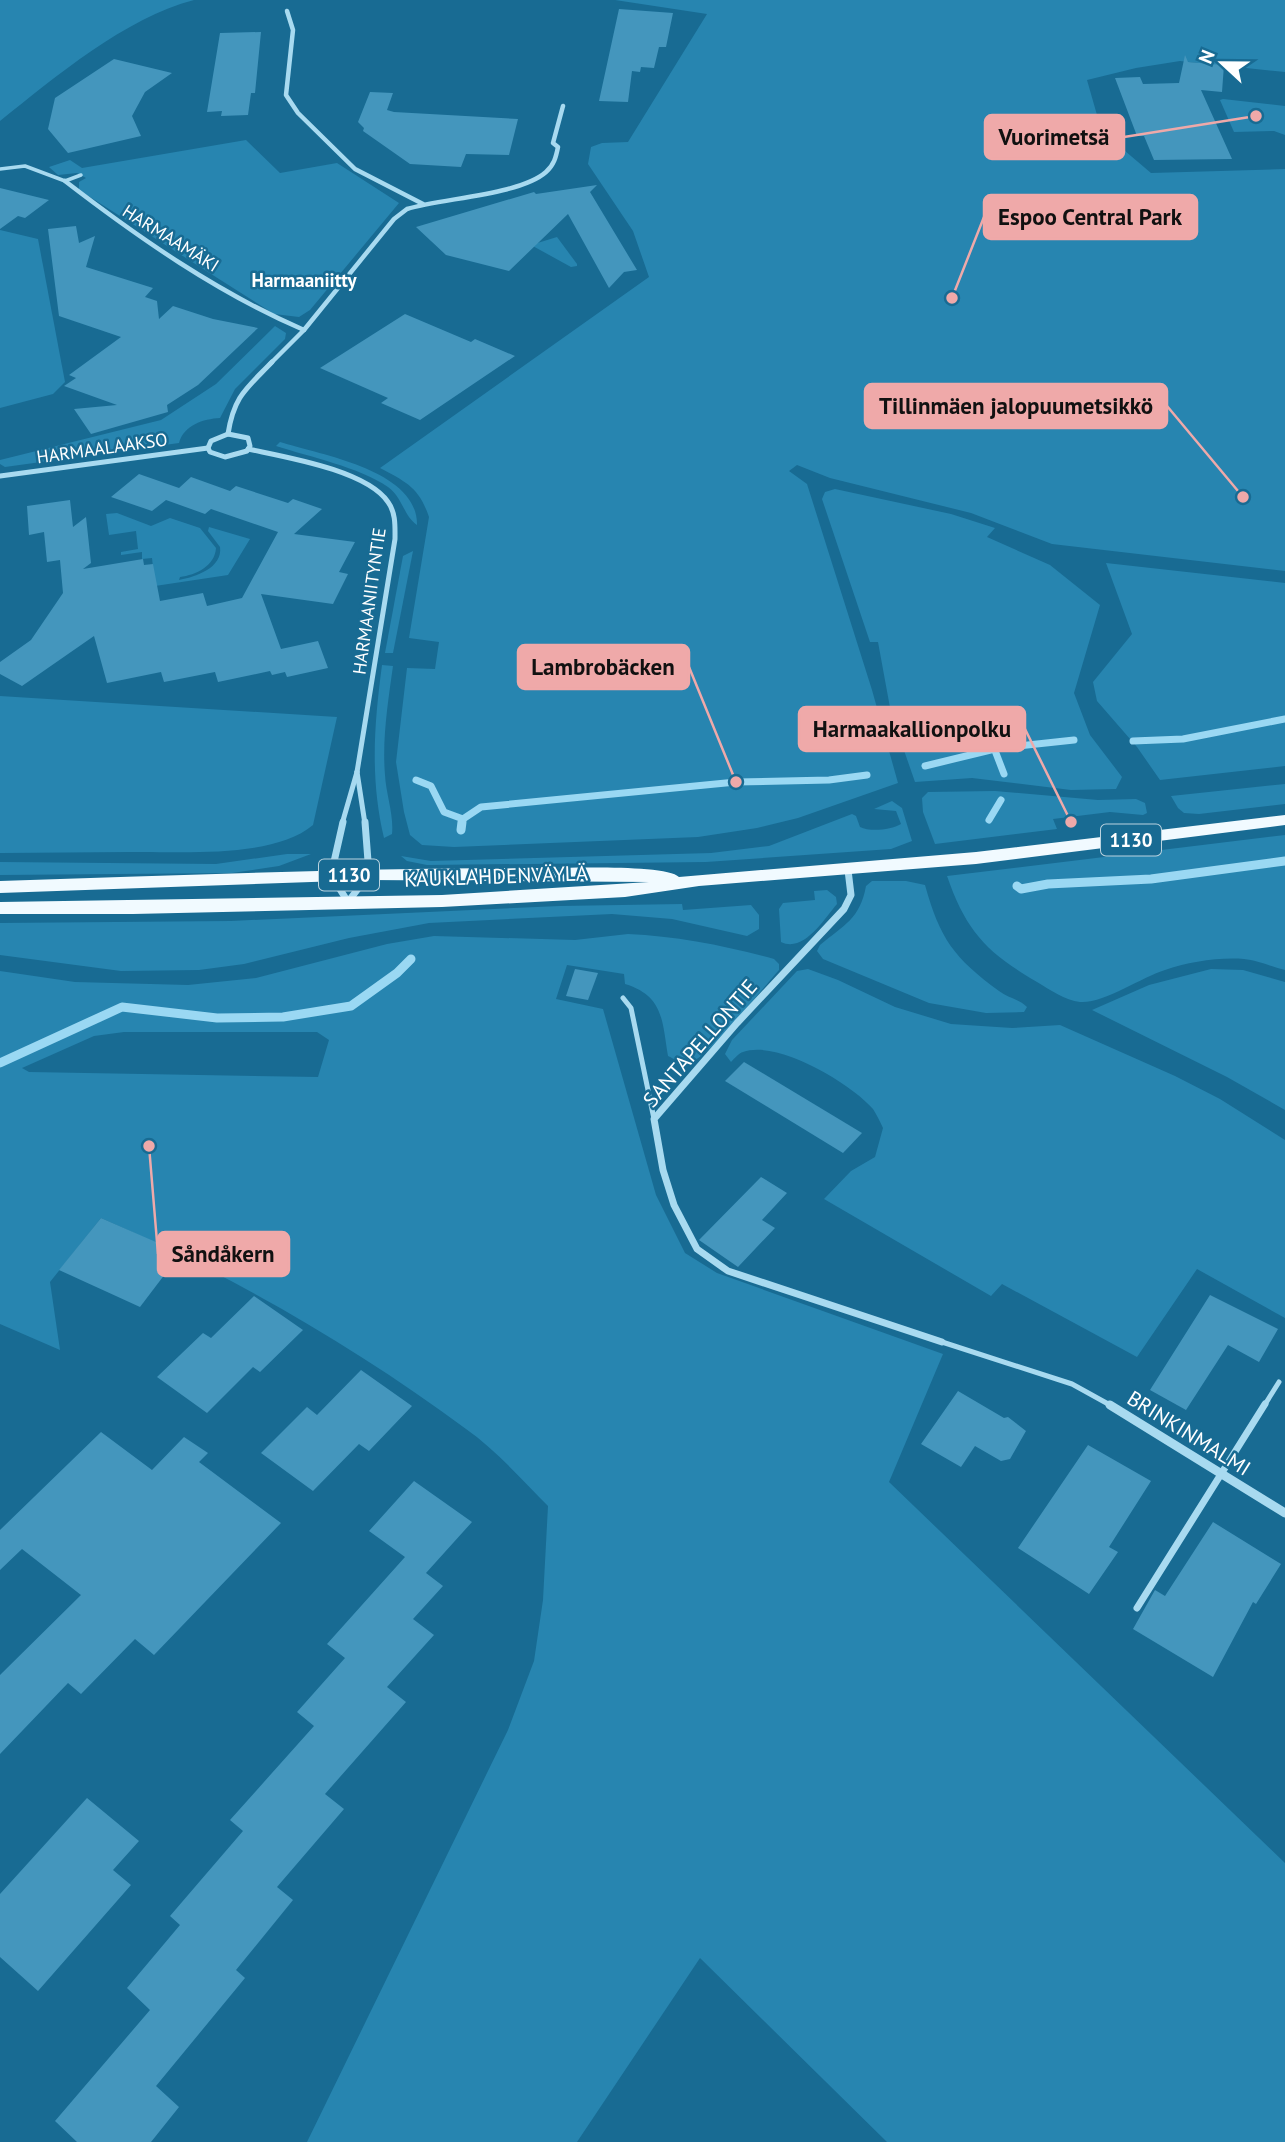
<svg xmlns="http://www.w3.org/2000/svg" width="1285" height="2142" font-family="'PT Sans',sans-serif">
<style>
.green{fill:#2785b0;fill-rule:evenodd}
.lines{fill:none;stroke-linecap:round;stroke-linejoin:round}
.stream-far1{stroke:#9ad8f3;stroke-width:7}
.stream{stroke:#9ad8f3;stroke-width:9}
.building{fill:#4496bd}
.service-far2{stroke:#a8daf0;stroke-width:3.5}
.service-far1{stroke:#a8daf0;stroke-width:5}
.service{stroke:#a8daf0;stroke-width:7}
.minor-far3{stroke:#a8daf0;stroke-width:4.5}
.minor-far2{stroke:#a8daf0;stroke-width:5}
.minor-far1{stroke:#a8daf0;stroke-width:7}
.minor{stroke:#a8daf0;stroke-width:9}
.primary{fill:#f1faff;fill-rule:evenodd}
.labels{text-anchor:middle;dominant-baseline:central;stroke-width:5;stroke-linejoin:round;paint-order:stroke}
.far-street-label{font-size:18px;fill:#fff;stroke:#186b93}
.far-neighbourhood-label{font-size:19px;font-weight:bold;fill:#fff;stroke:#186b93}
.shield{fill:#186b93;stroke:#bad3df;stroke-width:2}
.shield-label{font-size:19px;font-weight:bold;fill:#fff}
.street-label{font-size:21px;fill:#fff;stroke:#186b93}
.leader{fill:none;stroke:#efa9a9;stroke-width:2.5}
.callout-dot{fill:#efa9a9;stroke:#186b93;stroke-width:2.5}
.callout{fill:#efa9a9;stroke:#efa9a9;stroke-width:2.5}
.callout-label{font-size:23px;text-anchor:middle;font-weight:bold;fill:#111}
</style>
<rect width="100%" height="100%" fill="#186b93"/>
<!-- green -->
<g class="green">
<path d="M0 0H194C125 18 55 77 0 121Z"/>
<path d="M615 0H1285V72L1180 61 1136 68 1087 80 1099 122 1118 145 1151 173 1285 169V571L1052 544 971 513 830 478 797 465 789 471 807 484 872 690 898 783 798 818 757 828 698 837 454 847 422 845 410 835 404 812 396 762 407 668 435 669 439 642 409 638 429 517C419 487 406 482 380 468L649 277 633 231 588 164 591 147 602 143 628 142 707 14Z"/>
<polygon points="1223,99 1285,106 1285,135 1274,131 1234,132 1220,100"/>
<polygon points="246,140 280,173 337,163 399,203 310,310 299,317 274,314 79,190 79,182 86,178 77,173 58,175 49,167 70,160 82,168"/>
<polygon points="0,230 38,239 65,382 53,394 0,408"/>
<polygon points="557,237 577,264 577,266 571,267 531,245"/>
<path d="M275 326 286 333 285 339 235 389 220 418C203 419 184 425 179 443L5 467 0 464V460L161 420 216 384Z"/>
<path d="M280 442C321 455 418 470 417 525 403 515 403 498 388 487 359 467 310 457 276 446Z"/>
<polygon points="835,489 951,514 995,528 987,537 1050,565 1100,605 1074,693 1090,735 1122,777 1116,789 1071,790 972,778 915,782 891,713 878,642 870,642 822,499 825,492"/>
<path d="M117 513 151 526 170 518 200 528 216 548C215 566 196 575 180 577L179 580C195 577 223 568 220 547L208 531 209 527 250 539 228 575 155 586 152 558 142 559V552L121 555V552L138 549 136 531 109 535 106 514Z"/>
<polygon points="413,551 393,653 385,653 403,556"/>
<polygon points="1106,563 1285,583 1285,766 1160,780 1137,747 1097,701 1093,682 1132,634"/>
<path d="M382 665 393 666C388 702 382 739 385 775 386 794 394 815 392 834L384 838C370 779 374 725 382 665Z"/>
<path d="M0 696 337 717 313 825C273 859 180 851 130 852 86 852 43 853 0 853Z"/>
<polygon points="1285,784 1285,804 1199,814 1184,813 1178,808 1171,796"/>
<polygon points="995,791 1098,800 1136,799 1145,803 1147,813 1143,815 1110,812 1053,819 1057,829 935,844 923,812 922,798 928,792"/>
<path d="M892 801 902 808 912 841 891 849 706 862 427 865 407 861 401 856 431 861 711 853 769 846 852 814 856 816 860 827C870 832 891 830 901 824L896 811 874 809Z"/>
<path d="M1285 835V970C1272 967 1257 960 1244 959 1219 957 1188 962 1165 970 1142 977 1103 1004 1080 1002 1065 1000 1050 990 1037 982 987 953 966 931 947 876Z"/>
<polygon points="287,854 311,854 279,866 232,873 0,875 0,862 216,864"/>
<path d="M872 881H906L925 885C940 939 954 958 999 991 1008 998 1019 999 1027 1007L1024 1012 986 1013 929 1003 823 959 817 951 820 945C844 925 860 919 866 886Z"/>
<path d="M827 890 836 897 837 904C824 919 804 953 781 942L779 909 783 903 815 900 814 891Z"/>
<polygon points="682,904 683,910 751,905 759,915 759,929 747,936 672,919 612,914 429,923 349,938 244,964 199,970 121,971 0,955 0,923 231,921 560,906"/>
<path d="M628 934C677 936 726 946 774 959L779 964V970C763 988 712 1052 695 1060 686 1065 676 1060 668 1056 662 1021 664 996 625 984L624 974 567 965 556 999 603 1009 656 1195 685 1253 717 1273 943 1354 889 1482 1285 1863V2142H887L700 1958 577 2142H307L508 1730 534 1661 543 1600 548 1506C522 1480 496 1450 466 1429 353 1345 230 1275 101 1218L50 1282 60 1350 0 1324V971L75 982 188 985 256 978 387 944 434 936 575 940ZM124 1032H317L329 1040 318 1077 29 1072 22 1068 94 1036Z"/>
<path d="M808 969 838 980 895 1007 951 1024 1012 1028 1060 1025 1175 1076 1220 1099 1285 1140V1318L1197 1269 1137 1357 1002 1284 991 1296 824 1199 851 1171 875 1157 883 1128C880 1122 877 1115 873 1109 852 1084 777 1039 743 1052 739 1053 734 1059 731 1062L725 1054 732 1040 797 971Z"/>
<polygon points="1211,969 1243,970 1285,982 1285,1110 1227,1077 1092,1010 1149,985"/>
</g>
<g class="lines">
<!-- stream-far1 -->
<g class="stream-far1">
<polyline points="1133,741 1183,739 1285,719"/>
<polyline points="994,748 1004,774"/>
<polyline points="925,766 999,748 1074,740"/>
<polyline points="416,780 431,786 444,812 463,819"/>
<polyline points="989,820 1001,800"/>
<polyline points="462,824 463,819 481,807 736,782 829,780 867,775"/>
</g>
<!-- stream -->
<g class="stream">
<polyline points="461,830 462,822"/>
<polyline points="1017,886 1021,889 1048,884 1151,879 1285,861"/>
<polyline points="0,1063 122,1007 217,1018 283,1017 351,1006 397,973 411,959"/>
</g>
</g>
<!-- building -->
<g class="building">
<polygon points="619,9 673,13 666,47 659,47 654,68 641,67 640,72 632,71 628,102 599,101"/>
<polygon points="261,32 255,93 251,93 248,115 221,116 222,111 207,112 220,33"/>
<polygon points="1185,55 1188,62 1224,65 1222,92 1201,90 1232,159 1154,160 1144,136 1137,136 1115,78 1140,77 1143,84 1179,83"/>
<polygon points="114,59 172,73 145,92 132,116 141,136 68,153 48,129 55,98"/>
<polygon points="370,92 393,93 387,110 394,112 518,119 509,155 466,154 461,167 410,164 363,131 364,128 358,122"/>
<polygon points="597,185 590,192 637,270 624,272 609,288 568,214 509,271 446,255 416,227 534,192 536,194"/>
<polygon points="0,188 49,200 25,218 18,216 0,229"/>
<polygon points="76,226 79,243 95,236 86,267 153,288 145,297 157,301 159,319 173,306 213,319 258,328 198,385 167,405 168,412 91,434 74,409 117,405 64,386 76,378 69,375 121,337 59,316 48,229"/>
<polygon points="405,314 471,342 475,339 515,356 420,420 381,403 388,398 320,368"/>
<polygon points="139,474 179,488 191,477 230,491 236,486 288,503 293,499 322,509 294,534 355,542 339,572 348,574 333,604 261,594 281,649 318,641 328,668 287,677 285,672 272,675 270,671 218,682 215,672 164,682 161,672 107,683 94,636 22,686 0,674 0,662 31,640 63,593 60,560 47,562 44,532 29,535 27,506 70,500 73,527 86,517 91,563 83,569 143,559 144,565 153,564 160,601 203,593 207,606 242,598 278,532 211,509 205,514 166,500 152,511 111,497"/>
<polygon points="575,969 598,973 588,1000 566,996"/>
<polygon points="744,1062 862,1133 843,1153 725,1081"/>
<polygon points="761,1177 787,1193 762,1220 775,1228 738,1267 699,1240"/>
<polygon points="101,1218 181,1253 140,1307 59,1270"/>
<polygon points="1210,1295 1278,1329 1259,1362 1228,1345 1186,1410 1150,1390"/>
<polygon points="254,1296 303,1330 260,1372 253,1367 207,1413 157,1377 203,1333 211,1338"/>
<polygon points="361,1370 412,1406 369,1451 359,1444 313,1491 261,1453 307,1407 317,1415"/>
<polygon points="958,1391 1004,1418 1008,1417 1026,1431 1010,1459 1001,1461 975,1446 961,1467 921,1444"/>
<polygon points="101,1432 152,1470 184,1437 208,1453 199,1462 281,1523 154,1655 135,1639 81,1694 68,1683 0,1754 0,1675 81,1595 22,1549 0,1570 0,1530"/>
<polygon points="1088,1445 1151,1481 1109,1547 1118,1552 1089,1594 1018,1548"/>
<polygon points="414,1481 472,1522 426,1573 443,1586 413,1619 434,1635 387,1687 406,1702 325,1794 344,1809 277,1887 293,1900 236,1970 245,1978 156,2086 179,2107 151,2142 77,2142 55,2121 150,2010 127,1988 180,1925 170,1916 243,1831 230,1820 314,1726 297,1712 345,1658 327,1644 405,1557 369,1531"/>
<polygon points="1213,1522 1281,1564 1256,1604 1253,1602 1213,1677 1133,1629 1155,1590 1165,1596"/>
<polygon points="87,1798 139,1841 113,1870 131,1885 38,1991 0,1957 0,1894"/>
</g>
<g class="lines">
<!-- service-far2 -->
<polyline class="service-far2" points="0,169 25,166 65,181 81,175"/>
<!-- service-far1 -->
<g class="service-far1">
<polyline points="623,998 631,1008 654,1119"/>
<polyline points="942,1342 1072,1384 1110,1405"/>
<polyline points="1264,1406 1279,1382"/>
</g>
<!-- service -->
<polyline class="service" points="1137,1608 1265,1404"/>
<!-- minor-far3 -->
<g class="minor-far3">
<polyline points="287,11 293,30 286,95 298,113 355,169 423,204"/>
<path d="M65 181C139 238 218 293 304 330"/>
<path d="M270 364 304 330 394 219 407 209C443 198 520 195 546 172 554 165 556 157 558 147L553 143 563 106"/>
</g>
<!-- minor-far2 -->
<g class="minor-far2">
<path d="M228 434C234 396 246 389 272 362"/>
<polygon points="228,434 248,438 250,446 247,451 225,457 210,452 208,448 211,441"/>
<path d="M248 449C285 457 366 470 388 502 396 513 395 527 395 539L357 772"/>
<polyline points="0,476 208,448"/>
<polyline points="357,772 365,824"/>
<polyline points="342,824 357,772"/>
</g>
<!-- minor-far1 -->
<g class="minor-far1">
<polyline points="343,822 331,875 348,902 369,874 365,822"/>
<polyline points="848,870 851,895 844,909 737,1023 654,1119 663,1170 674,1205 697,1249 728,1271 942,1342"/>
</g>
<!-- minor -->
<polyline class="minor" points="1110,1405 1285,1513"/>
<!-- primary -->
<path class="primary" d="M1285 815V825L976 864 699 886 625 897 442 907 133 914H0V902L442 895 649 882 369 880 0 893V881C181 875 362 868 543 868 565 868 667 864 679 877L976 852Z"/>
</g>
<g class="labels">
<!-- far-street labels -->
<g class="far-street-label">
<text transform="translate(171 238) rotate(32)">HARMAAMÄKI</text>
<text transform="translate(102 448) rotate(-8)">HARMAALAAKSO</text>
<text transform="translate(369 601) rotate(-82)">HARMAANIITYNTIE</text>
</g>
<!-- far-neighbourhood labels -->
<g class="far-neighbourhood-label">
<text x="304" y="280">Harmaaniitty</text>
</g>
<!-- shield labels -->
<g class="shield">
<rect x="1101" y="824.5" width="60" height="31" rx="5"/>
<rect x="319" y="859.5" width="60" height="31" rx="5"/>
</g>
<g class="shield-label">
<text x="1131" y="840">1130</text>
<text x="349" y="875">1130</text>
</g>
<!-- street labels -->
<g class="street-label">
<text transform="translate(496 876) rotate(-2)">KAUKLAHDENVÄYLÄ</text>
<text transform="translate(700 1043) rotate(-49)">SANTAPELLONTIE</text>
<text transform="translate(1189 1433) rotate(32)">BRINKINMALMI</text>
</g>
</g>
<!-- callouts -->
<path class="leader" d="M1256 116L1124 137M952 298L984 217M1243 497L1167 406M736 782L689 667M1071 822L1025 729M149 1146L158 1254"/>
<g class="callout-dot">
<circle cx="1256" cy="116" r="7"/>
<circle cx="952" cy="298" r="7"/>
<circle cx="1243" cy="497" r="7"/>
<circle cx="736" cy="782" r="7"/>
<circle cx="1071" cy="822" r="7"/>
<circle cx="149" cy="1146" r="7"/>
</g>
<g class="callout">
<rect x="985" y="115" width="139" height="44" rx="7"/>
<rect x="984" y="195" width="213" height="44" rx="7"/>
<rect x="865" y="384" width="302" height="44" rx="7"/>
<rect x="518" y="645" width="171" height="44" rx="7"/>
<rect x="799" y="707" width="226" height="44" rx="7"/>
<rect x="158" y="1232" width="131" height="44" rx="7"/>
</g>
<g class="callout-label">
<text x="1054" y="145">Vuorimetsä</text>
<text x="1090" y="225">Espoo Central Park</text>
<text x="1016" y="414">Tillinmäen jalopuumetsikkö</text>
<text x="603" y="675">Lambrobäcken</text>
<text x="912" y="737">Harmaakallionpolku</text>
<text x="223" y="1262">Såndåkern</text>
</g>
<!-- north arrow -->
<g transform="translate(1222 63) rotate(292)" stroke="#186b93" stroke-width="5" paint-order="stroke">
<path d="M0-5L12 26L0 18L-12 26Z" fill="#ffffff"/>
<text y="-10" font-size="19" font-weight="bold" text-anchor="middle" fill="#ffffff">N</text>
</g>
</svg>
